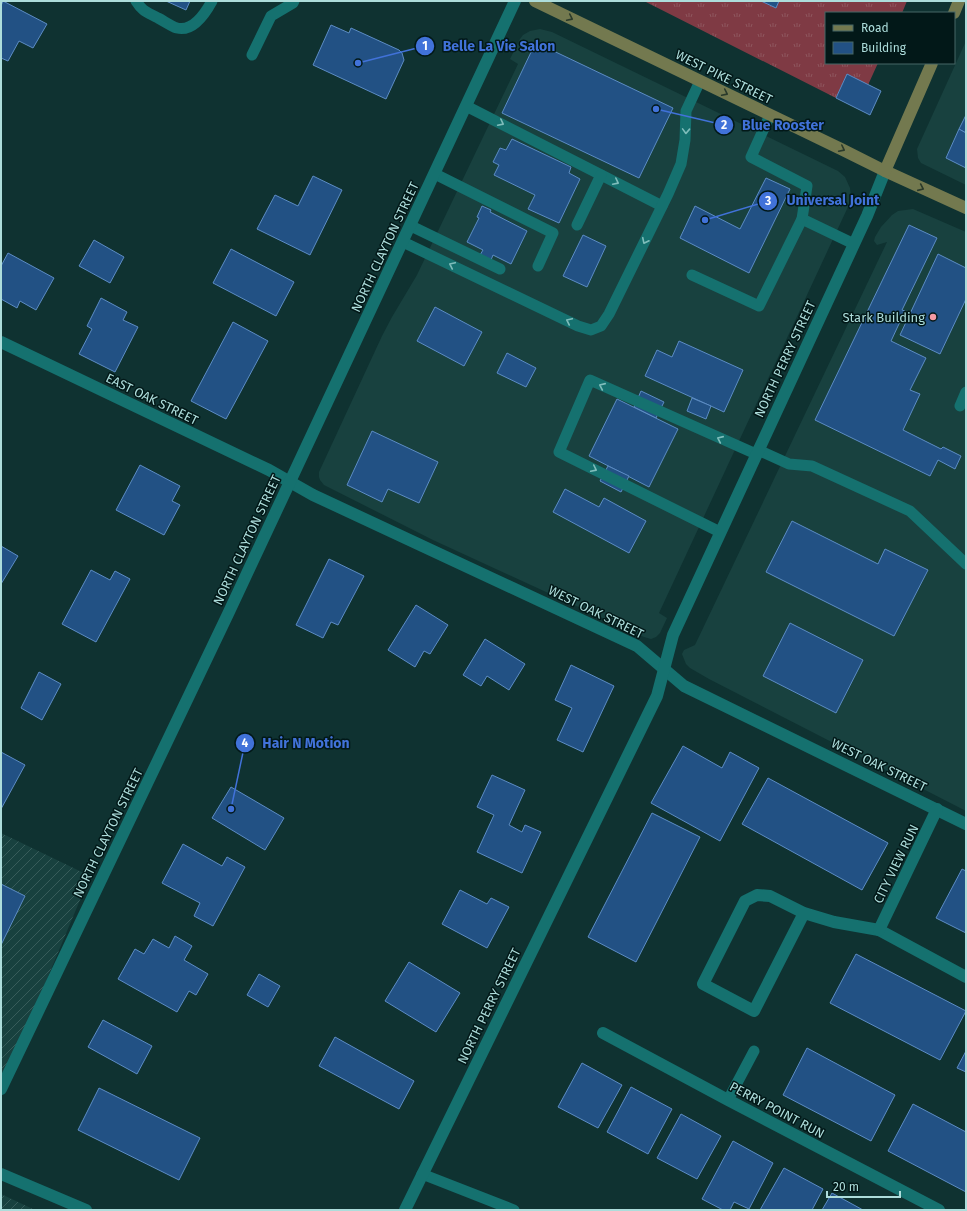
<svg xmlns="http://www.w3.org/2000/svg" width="967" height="1211" font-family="'Fira Sans',sans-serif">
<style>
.built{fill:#18413f}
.industrial{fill:url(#industrial-furrows)}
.grass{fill:url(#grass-tufts)}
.building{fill:#225184;stroke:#5c8cc4}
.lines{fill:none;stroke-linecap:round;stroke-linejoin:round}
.service{stroke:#15716f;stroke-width:11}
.minor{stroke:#15716f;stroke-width:12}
.tertiary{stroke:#15716f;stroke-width:12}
.primary{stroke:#73794f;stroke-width:12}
.oneway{stroke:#2a3a2b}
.oneway2{stroke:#7fbdbb}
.poi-dot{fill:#f49aa4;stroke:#021818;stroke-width:1.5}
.labels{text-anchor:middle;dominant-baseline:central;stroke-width:3;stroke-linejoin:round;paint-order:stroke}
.street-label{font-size:13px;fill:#addddb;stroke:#021818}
.poi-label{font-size:13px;fill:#addddb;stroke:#021818;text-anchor:end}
.leader{fill:none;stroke:#4172d9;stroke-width:1.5}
.callout-dot{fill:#4172d9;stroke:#021818;stroke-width:1.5}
.mark-label{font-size:12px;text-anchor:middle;font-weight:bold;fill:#fff}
.callout-label{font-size:14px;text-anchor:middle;font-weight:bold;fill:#4172d9;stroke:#021818;stroke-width:3;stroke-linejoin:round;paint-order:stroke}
</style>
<defs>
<pattern id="industrial-furrows" width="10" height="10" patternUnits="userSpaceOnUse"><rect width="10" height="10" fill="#18413f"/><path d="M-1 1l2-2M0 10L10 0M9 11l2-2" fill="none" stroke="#375c5a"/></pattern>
<pattern id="grass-tufts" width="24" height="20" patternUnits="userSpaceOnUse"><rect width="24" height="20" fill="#7f3a44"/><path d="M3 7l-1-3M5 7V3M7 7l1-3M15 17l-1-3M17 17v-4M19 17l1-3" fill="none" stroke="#8e565e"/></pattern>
</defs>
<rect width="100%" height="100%" fill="#0f3231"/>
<!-- built -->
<g class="built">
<polygon points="540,29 552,32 838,171 845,177 850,188 851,197 847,209 659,613 667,618 660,633 656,637 651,639 644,637 433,540 324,485 320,480 319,477 319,472 382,336 392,317 417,275 518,64 510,59 520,39 523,35 530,31"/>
<polygon points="966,41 966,185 921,163 918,158 917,149"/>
<polygon points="913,209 966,232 966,811 709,679 690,668 686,664 682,654 684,650 695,645 887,242 877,245 874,241 875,237 881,227 892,215 898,211"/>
</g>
<!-- industrial -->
<g class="industrial">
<polygon points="1,833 90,876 1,1089"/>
<polygon points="1,1194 35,1210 1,1210"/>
</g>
<!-- grass -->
<polygon class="grass" points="644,1 907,1 902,13 826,13 826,63 878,63 868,85 847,75 836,98"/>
<!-- building -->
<g class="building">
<polygon points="3,1 47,24 33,48 19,41 8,61 1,58 1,6"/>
<polygon points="166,1 190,1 186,10"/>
<polygon points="761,1 779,1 776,8"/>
<polygon points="331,25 349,33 351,28 399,50 402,53 404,60 386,99 313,65"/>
<polygon points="541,45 673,108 639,178 502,113 533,48"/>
<polygon points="847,74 881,91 870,115 836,98"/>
<polygon points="966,115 966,133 959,129"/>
<polygon points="959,129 966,133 966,168 946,158"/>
<polygon points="512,139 571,167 569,173 580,179 559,223 528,209 535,195 494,175 499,165 493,162 500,148 506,150"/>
<polygon points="313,176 342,190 310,255 257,229 275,195 298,206"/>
<polygon points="766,178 790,189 749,273 680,238 695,206 740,229"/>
<polygon points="482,206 491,210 490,212 527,231 511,264 493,255 491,260 480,255 483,250 467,242 479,218 477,217"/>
<polygon points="909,225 937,238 902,310 905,311 891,341 926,358 910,390 920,394 903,430 941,449 943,447 961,456 955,469 938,460 930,476 815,420"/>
<polygon points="583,235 606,246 587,287 563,276"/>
<polygon points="94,240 124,257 110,283 79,266"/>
<polygon points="231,249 294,282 276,316 213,283"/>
<polygon points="8,253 54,278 36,310 20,301 17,308 1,299 1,266"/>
<polygon points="938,254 966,268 966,299 940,354 900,335"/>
<polygon points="101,298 127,312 123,320 138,327 115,372 79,354 92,329 87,326"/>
<polygon points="435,307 482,332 464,366 417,341"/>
<polygon points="233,322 268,341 226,419 191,401"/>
<polygon points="679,341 743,370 724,412 645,376 657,350 672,357"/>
<polygon points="507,353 536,368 526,387 497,373"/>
<polygon points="641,391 664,402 656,418 634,407"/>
<polygon points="692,398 711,406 706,419 687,411"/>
<polygon points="617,399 678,429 649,487 589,456"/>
<polygon points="372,431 438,462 419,503 388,489 382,502 347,485"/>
<polygon points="140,465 180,486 172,501 180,505 164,535 116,510"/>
<polygon points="608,466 629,476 621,492 600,481"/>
<polygon points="565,489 599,507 604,498 646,521 629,553 553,512"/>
<polygon points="792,521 878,564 885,549 928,570 894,636 766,572"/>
<polygon points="1,546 18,556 1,584"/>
<polygon points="329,559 364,576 338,625 331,622 323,638 296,625"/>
<polygon points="91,570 110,580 115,571 130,579 96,642 62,624"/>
<polygon points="416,605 448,625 430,654 424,651 415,667 388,650"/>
<polygon points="790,623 863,660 836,713 763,676"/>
<polygon points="485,639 525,664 509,690 487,676 481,686 463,675"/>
<polygon points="571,665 614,686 583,752 557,740 572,708 555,700"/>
<polygon points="39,672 61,684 42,720 21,708"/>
<polygon points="683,746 722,768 730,752 759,768 720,841 651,803"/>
<polygon points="1,752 25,765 1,809"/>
<polygon points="492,775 525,790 509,825 522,832 525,825 541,832 522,873 477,852 494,815 477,807"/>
<polygon points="768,778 888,843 862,890 742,824"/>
<polygon points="231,787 284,818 265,850 212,818"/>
<polygon points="652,813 700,837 636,962 588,937"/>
<polygon points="183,844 222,866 227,857 245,867 213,926 194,916 200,903 162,883"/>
<polygon points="962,869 966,871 966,933 936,918"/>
<polygon points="1,884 25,896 1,945"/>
<polygon points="460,890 487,904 491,898 509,907 487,948 442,924"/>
<polygon points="175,936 192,946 184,960 208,974 196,995 189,991 177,1012 118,979 135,949 144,954 153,939 169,948"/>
<polygon points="856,954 966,1011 940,1060 830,1003"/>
<polygon points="409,962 460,993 436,1032 385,1001"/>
<polygon points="259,974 280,986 268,1007 247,995"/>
<polygon points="103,1020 152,1046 137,1074 88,1047"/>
<polygon points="335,1037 414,1081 399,1109 319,1066"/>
<polygon points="807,1048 895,1095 871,1141 783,1095"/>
<polygon points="966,1051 966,1072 957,1068"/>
<polygon points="582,1063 622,1085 598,1128 558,1107"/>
<polygon points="631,1087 672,1109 648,1154 607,1132"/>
<polygon points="99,1088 200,1138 179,1180 78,1130"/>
<polygon points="913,1104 966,1132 966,1192 888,1151"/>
<polygon points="681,1114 721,1136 697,1179 657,1158"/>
<polygon points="733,1141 773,1163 749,1209 734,1202 730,1210 723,1210 702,1199"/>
<polygon points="784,1168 823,1189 812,1210 760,1210"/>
<polygon points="832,1193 863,1210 822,1210"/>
</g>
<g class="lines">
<!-- service -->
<g class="service">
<path d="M136 1C143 12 147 12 158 18 164 21 171 26 177 28 193 32 206 12 212 1"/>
<polyline points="252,55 271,16 293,3 294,1"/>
<polyline points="466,106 662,206"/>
<polyline points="435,174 553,233 538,266"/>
<polyline points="802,219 854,244"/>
<polyline points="577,225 601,175"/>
<polyline points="411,226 500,269"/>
<polyline points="403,242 578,326 591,330 601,326 609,314 668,194 681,164 685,140 686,111 700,81"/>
<polyline points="692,275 759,306 802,219 807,186 751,157 770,115"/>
<polyline points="960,406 966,392"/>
<polyline points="758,450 789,464 812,466 910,511 966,564"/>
<polyline points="720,532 559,452 590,380 756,454"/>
<polyline points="728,1100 754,1051"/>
<polyline points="422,1174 514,1210"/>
</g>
<!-- minor -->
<g class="minor">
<polyline points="1,342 269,470 313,495 637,646 684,686 966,824"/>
<polyline points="804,913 754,1011 703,984 745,901 757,895 770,896 804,913 834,922 879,930 966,977"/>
<polyline points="879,930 937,809"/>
<polyline points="603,1033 728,1100 939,1210"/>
<polyline points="1,1174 86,1210"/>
</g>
<!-- tertiary -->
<g class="tertiary">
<polyline points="1,1089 228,614 515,1"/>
<polyline points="405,1210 657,696 673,635 867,216 885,171"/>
</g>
<!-- primary -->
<g class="primary">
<polyline points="535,1 841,149 885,171 966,208"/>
<polyline points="954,13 959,1"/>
<polyline points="885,171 932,63"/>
</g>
</g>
<!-- one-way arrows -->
<defs><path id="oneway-chevron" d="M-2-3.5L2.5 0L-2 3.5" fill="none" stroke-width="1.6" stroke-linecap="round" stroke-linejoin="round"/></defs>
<g class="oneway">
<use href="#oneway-chevron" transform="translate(570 18) rotate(26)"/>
<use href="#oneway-chevron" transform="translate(725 93) rotate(26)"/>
<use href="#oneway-chevron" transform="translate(842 149) rotate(27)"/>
<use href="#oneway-chevron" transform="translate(921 188) rotate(24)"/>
</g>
<g class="oneway2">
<use href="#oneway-chevron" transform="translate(501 123) rotate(27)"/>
<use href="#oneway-chevron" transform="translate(686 131) rotate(92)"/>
<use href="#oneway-chevron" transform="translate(616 182) rotate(27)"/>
<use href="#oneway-chevron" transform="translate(645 241) rotate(116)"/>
<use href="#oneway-chevron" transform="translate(452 265) rotate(-155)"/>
<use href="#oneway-chevron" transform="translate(569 321) rotate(-155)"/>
<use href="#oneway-chevron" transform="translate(602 386) rotate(-156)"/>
<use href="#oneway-chevron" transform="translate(720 439) rotate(-156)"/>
<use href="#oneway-chevron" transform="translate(594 469) rotate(26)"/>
</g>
<!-- markers -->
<circle class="poi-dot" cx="933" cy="317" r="4"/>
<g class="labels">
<!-- street labels -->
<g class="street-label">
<text transform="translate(724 77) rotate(26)">WEST PIKE STREET</text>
<text transform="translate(385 247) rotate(-65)">NORTH CLAYTON STREET</text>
<text transform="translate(785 359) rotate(-65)">NORTH PERRY STREET</text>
<text transform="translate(152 399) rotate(26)">EAST OAK STREET</text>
<text transform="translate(247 540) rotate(-65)">NORTH CLAYTON STREET</text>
<text transform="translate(596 612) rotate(26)">WEST OAK STREET</text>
<text transform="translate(879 765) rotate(26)">WEST OAK STREET</text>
<text transform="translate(108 833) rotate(-64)">NORTH CLAYTON STREET</text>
<text transform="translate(896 864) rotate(-64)">CITY VIEW RUN</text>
<text transform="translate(489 1006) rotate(-64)">NORTH PERRY STREET</text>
<text transform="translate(777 1110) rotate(28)">PERRY POINT RUN</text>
</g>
<!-- poi labels -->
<g class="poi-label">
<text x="925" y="317">Stark Building</text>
</g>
</g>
<!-- callouts -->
<path class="leader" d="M358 63L425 46M656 109L724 125M705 220L768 201M231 809L245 743"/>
<g class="callout-dot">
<circle cx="358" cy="63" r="4"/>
<circle cx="656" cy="109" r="4"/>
<circle cx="705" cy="220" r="4"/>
<circle cx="231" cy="809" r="4"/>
<circle cx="425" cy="46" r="10"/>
<circle cx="724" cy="125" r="10"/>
<circle cx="768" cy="201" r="10"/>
<circle cx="245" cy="743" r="10"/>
</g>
<g class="mark-label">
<text x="425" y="50">1</text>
<text x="724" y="129">2</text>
<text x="768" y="205">3</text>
<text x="245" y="747">4</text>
</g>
<g class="callout-label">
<text x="499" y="51">Belle La Vie Salon</text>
<text x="783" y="130">Blue Rooster</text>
<text x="833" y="205">Universal Joint</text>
<text x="306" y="748">Hair N Motion</text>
</g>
<!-- border -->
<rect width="967" height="1211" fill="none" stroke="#addddb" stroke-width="4"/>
<!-- legend -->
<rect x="825" y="12" width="130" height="52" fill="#021818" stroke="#466766"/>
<rect x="833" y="25" width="20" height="6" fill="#73794f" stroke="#466766"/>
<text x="861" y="32" font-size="12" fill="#addddb">Road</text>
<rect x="833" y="42" width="20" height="12" fill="#225184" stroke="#466766"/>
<text x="861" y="52" font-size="12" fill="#addddb">Building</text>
<!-- scale -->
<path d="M827 1191v6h73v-6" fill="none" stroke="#addddb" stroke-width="2"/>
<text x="833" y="1191" font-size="12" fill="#addddb" stroke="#021818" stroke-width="3" paint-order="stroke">20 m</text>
</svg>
